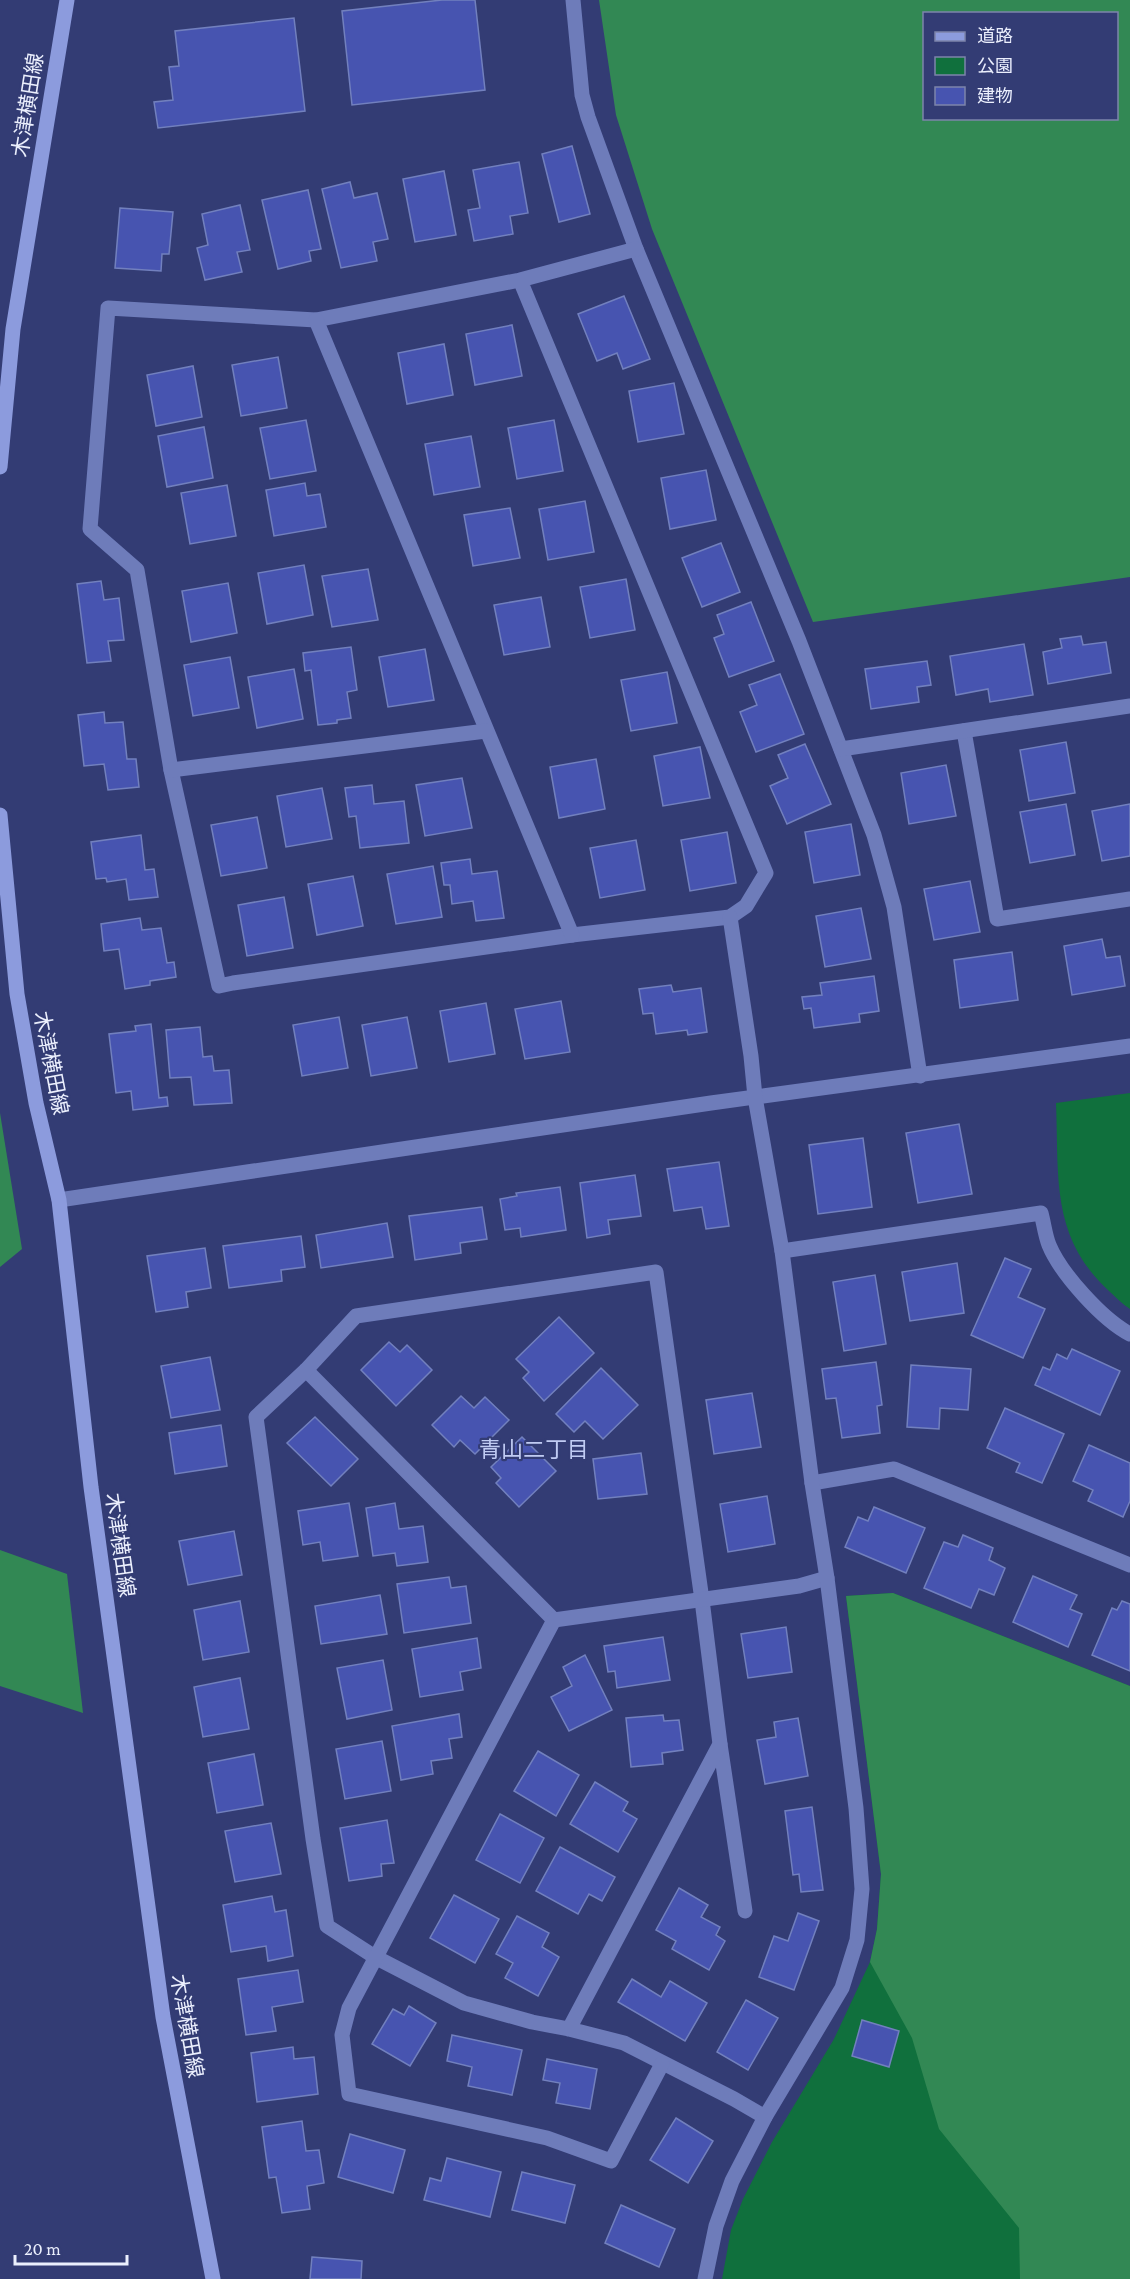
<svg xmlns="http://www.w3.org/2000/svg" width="1130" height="2279" font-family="'Crimson Pro','Noto Sans JP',serif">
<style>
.green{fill:#10703d}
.forest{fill:#328854;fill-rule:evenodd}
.building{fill:#4754b0;stroke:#7280be;stroke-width:1.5}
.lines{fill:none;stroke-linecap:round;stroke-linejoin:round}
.minor{stroke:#6e7cba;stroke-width:15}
.major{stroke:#8c9bdd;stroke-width:15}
.labels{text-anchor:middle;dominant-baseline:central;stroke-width:4.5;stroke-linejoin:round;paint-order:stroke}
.street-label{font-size:21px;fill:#ebeffd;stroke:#333c74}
.neighbourhood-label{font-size:22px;fill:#c0cbf3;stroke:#333c74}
</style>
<rect width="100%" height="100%" fill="#333c74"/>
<!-- green -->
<g class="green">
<path d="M1130 1093V1309C1122 1304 1116 1297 1109 1291 1050 1237 1059 1176 1056 1103Z"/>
<polygon points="893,1593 1130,1686 1130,2279 722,2279 731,2230 743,2199 772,2142 834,2039 870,1962 877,1929 881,1874 846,1596"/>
</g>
<!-- forest -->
<g class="forest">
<path d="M599 0H1130V577L813 622 652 229 616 115ZM924 14H1116V118H924Z"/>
<polygon points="0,1113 22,1249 0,1267"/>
<polygon points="0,1550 67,1574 83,1713 0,1686"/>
<polygon points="893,1593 1130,1686 1130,2279 1020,2279 1019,2228 939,2129 912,2038 870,1962 877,1929 881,1874 846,1596"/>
</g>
<!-- building -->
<g class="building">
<polygon points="442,0 475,0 485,90 352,105 342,11"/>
<polygon points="294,18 305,111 158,128 154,102 173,100 169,67 179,66 175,31"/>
<polygon points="572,146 590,214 559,222 542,154"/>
<polygon points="519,162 528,213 510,216 513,234 474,241 468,210 480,208 473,170"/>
<polygon points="444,171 456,235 415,242 403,179"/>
<polygon points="350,182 354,198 377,193 388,239 373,242 377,261 341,268 322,189"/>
<polygon points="308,190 321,249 309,251 311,261 278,269 262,200"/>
<polygon points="240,205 250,250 237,252 242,272 205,280 197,248 208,245 202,214"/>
<polygon points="120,208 173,212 169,254 162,254 161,271 115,268"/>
<polygon points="624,296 650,359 623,369 617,353 597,361 578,314"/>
<polygon points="512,325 522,376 475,385 466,334"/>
<polygon points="444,344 453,395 407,404 398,353"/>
<polygon points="278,357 287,408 241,416 232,365"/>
<polygon points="193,366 202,417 156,426 147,375"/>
<polygon points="674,383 684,434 638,442 629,391"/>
<polygon points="306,420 316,471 270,479 260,428"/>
<polygon points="554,420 563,471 517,479 508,428"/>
<polygon points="204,427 213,478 167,487 158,436"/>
<polygon points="471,436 480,487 434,495 425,444"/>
<polygon points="706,470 716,520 670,529 661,478"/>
<polygon points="305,483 307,496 320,494 326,527 274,536 266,490"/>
<polygon points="227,485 236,536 190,544 181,493"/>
<polygon points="585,501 594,552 548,560 539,509"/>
<polygon points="510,508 520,558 473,566 464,515"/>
<polygon points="721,543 740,592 702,607 682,558"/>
<polygon points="304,565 313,615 267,624 258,573"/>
<polygon points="368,569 378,620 332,627 322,576"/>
<polygon points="626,579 635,630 590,638 580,587"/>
<polygon points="101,581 104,600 119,598 124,640 108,641 111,661 87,663 77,584"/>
<polygon points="228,583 237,633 191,642 182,591"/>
<polygon points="541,597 550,647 504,655 494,605"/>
<polygon points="751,602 774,661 729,677 714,638 724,634 717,615"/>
<polygon points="1081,636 1083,645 1106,642 1111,673 1048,684 1043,652 1062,648 1060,639"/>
<polygon points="1024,644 1033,695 990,702 988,689 956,695 950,656"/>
<polygon points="351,647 357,690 347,692 351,718 337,720 337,723 318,725 311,670 305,671 303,653"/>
<polygon points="425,649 434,700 388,707 379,657"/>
<polygon points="230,657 239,708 193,716 184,665"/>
<polygon points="927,661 931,685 917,687 919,702 871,709 865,669"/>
<polygon points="294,669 303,719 257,728 248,677"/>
<polygon points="667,672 677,723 631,731 621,680"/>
<polygon points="780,674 804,734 756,752 740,712 757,705 749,685"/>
<polygon points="104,712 105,723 123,722 127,759 136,759 139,787 108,790 104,764 84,766 78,715"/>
<polygon points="1066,742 1075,793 1029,801 1020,750"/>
<polygon points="805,744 831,804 787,824 770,786 788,778 778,755"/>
<polygon points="700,747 710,798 663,806 654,756"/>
<polygon points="596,759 605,809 559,818 550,767"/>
<polygon points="946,765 956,816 909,824 901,773"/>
<polygon points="462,778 472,828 425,836 416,785"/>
<polygon points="372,785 374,804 404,801 409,843 360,848 356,816 349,817 345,788"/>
<polygon points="322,788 332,839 286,847 277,796"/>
<polygon points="1066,804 1075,855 1030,863 1020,812"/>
<polygon points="1130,804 1130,856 1102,861 1092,811"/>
<polygon points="257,817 267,868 221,876 211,825"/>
<polygon points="851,824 860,875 814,883 805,832"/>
<polygon points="727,832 736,883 690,891 681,840"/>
<polygon points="141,835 145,870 154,869 158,897 129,900 126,879 107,882 106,878 96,879 91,842"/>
<polygon points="636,840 645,890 600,898 590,848"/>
<polygon points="470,859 472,874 497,871 504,918 476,921 473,901 452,904 450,885 444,885 441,863"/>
<polygon points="433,866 442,917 396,924 387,874"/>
<polygon points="353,876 363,926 317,935 308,884"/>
<polygon points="970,881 980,932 934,940 924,889"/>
<polygon points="284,897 293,948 247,956 238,905"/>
<polygon points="861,908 871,959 825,967 816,916"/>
<polygon points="140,918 142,930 161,928 167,963 174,962 176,977 150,981 150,985 125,989 119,949 104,951 101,924"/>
<polygon points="1102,939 1106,958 1120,956 1125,986 1072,995 1064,946"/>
<polygon points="1012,952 1018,1000 960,1008 954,960"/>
<polygon points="874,976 879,1011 859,1014 860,1022 814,1028 811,1008 804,1009 802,997 822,995 820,983"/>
<polygon points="671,985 673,992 701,988 707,1032 688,1035 687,1030 656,1034 653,1013 643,1014 639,989"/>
<polygon points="561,1001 570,1052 525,1059 515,1009"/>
<polygon points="486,1003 495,1054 449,1062 440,1011"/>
<polygon points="339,1017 348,1068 302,1076 293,1025"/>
<polygon points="407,1017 417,1068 371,1076 362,1025"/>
<polygon points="151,1024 159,1098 167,1097 168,1106 133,1110 131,1091 116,1093 109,1034 136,1031 135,1026"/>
<polygon points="200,1027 203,1057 212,1056 214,1071 229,1070 232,1103 194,1105 191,1077 170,1078 166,1030"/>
<polygon points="959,1124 972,1194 918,1203 906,1133"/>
<polygon points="863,1138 872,1207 818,1214 809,1145"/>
<polygon points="719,1162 729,1226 706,1229 702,1207 674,1211 667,1169"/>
<polygon points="635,1175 641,1216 608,1220 610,1234 587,1238 580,1183"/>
<polygon points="560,1187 566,1230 521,1237 520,1228 505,1230 500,1199 517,1196 516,1193"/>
<polygon points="482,1207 487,1239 460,1243 461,1253 415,1260 409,1216"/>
<polygon points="387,1223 393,1257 321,1268 316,1235"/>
<polygon points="301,1236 305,1267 281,1270 282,1281 229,1288 223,1246"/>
<polygon points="205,1248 211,1288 186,1292 188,1307 156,1312 147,1256"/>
<polygon points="1005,1258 1031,1269 1018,1297 1045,1309 1023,1358 971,1335"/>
<polygon points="957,1263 964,1313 910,1321 902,1272"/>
<polygon points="875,1275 886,1344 844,1351 833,1282"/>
<polygon points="559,1317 594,1353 544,1401 523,1378 529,1372 516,1359"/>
<polygon points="389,1342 400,1352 407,1345 432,1370 396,1406 361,1370"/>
<polygon points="1072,1349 1120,1371 1100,1415 1035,1385 1043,1367 1050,1370 1057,1354 1067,1359"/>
<polygon points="210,1357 220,1410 171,1418 161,1366"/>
<polygon points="876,1362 882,1405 877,1406 880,1433 842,1438 836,1398 826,1399 822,1369"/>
<polygon points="911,1365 971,1369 968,1410 940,1408 939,1429 907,1427"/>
<polygon points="601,1368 638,1405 603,1439 585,1421 574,1432 556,1414"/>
<polygon points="752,1393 761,1447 714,1454 706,1400"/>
<polygon points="461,1396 474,1408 485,1397 509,1420 475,1454 460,1440 454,1447 432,1425"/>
<polygon points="1005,1408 1064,1434 1042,1483 1016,1472 1020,1463 987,1448"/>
<polygon points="315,1417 358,1459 331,1486 287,1443"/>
<polygon points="221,1425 227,1466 175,1474 169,1433"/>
<polygon points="522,1437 556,1471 519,1507 496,1483 501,1478 491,1467"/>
<polygon points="1089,1445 1130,1463 1130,1501 1123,1517 1088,1501 1093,1490 1073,1481"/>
<polygon points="641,1453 647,1494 598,1499 593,1459"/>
<polygon points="767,1496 775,1544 728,1552 720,1504"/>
<polygon points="349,1503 358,1556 323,1561 320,1542 303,1545 298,1511"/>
<polygon points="395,1503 399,1529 423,1526 428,1562 397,1566 395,1553 373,1556 366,1508"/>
<polygon points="874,1507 925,1528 906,1573 845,1547 858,1517 868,1521"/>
<polygon points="234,1531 242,1575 188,1585 179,1541"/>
<polygon points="963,1535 993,1548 989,1560 1005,1568 994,1595 979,1589 971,1608 924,1588 944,1542 958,1547"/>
<polygon points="1033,1576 1077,1595 1070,1609 1082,1614 1068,1647 1013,1622"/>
<polygon points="449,1577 451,1588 466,1586 471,1623 404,1633 397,1584"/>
<polygon points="380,1595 387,1634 321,1644 315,1606"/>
<polygon points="240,1601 249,1652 203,1660 194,1610"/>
<polygon points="1122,1601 1130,1604 1130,1671 1092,1655 1112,1608 1117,1610"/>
<polygon points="786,1627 792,1672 748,1678 741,1634"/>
<polygon points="663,1637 670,1680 617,1688 615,1671 608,1672 604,1646"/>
<polygon points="477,1638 481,1668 460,1672 463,1690 420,1697 412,1649"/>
<polygon points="585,1655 612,1710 569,1731 551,1697 572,1686 563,1667"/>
<polygon points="383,1660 392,1710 347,1719 337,1668"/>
<polygon points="240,1678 249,1729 203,1737 194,1687"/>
<polygon points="459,1714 462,1737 449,1739 452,1758 431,1761 433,1774 401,1780 392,1726"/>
<polygon points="663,1715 664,1721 679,1720 683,1750 662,1753 663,1764 631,1767 626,1718"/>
<polygon points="798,1718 808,1776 765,1784 757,1740 776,1737 774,1722"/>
<polygon points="382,1741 391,1791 345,1799 336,1749"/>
<polygon points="538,1751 579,1775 556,1816 514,1791"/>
<polygon points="254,1754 263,1805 217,1813 208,1763"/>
<polygon points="595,1782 628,1802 623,1811 637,1819 618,1852 570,1824"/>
<polygon points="812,1807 823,1890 801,1892 799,1874 793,1875 785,1811"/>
<polygon points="500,1814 544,1838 520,1883 476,1860"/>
<polygon points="387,1820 394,1863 381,1864 382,1876 349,1881 340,1828"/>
<polygon points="271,1823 281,1874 235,1882 225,1831"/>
<polygon points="560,1847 615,1877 602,1901 589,1894 578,1914 536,1891"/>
<polygon points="679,1888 708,1905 701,1917 720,1927 716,1935 725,1941 709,1970 672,1949 676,1941 656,1930"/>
<polygon points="454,1895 499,1919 475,1963 430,1938"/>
<polygon points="272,1896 275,1912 286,1910 293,1956 268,1961 266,1946 231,1952 223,1905"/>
<polygon points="798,1913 819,1921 794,1990 759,1977 774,1936 788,1941"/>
<polygon points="517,1916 549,1933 542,1947 559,1957 538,1996 505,1978 513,1963 496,1954"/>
<polygon points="298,1970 303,2002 272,2007 276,2031 246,2035 238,1979"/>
<polygon points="632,1979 661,1997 670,1981 707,2003 685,2041 618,2002"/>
<polygon points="746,2000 778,2018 748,2070 717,2052"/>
<polygon points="409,2006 436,2023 410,2066 372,2044 393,2009 404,2015"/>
<polygon points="862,2020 899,2031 889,2067 852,2056"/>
<polygon points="452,2035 522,2050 512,2095 468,2086 472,2067 447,2061"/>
<polygon points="293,2047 294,2059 314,2057 318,2094 257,2102 251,2053"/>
<polygon points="547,2059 597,2069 590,2109 556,2103 560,2083 543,2080"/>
<polygon points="676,2118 713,2141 688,2183 650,2160"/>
<polygon points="302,2121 306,2151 319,2150 324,2183 307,2186 310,2209 282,2213 276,2177 269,2178 262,2127"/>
<polygon points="350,2134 405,2150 393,2193 338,2177"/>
<polygon points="447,2158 501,2172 490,2217 424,2200 430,2178 441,2181"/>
<polygon points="522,2172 575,2185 565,2223 512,2210"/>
<polygon points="621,2205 675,2229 659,2267 605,2243"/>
<polygon points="312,2257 362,2261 361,2279 310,2279"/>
</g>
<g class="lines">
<!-- minor -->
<g class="minor">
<polyline points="573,0 582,95 588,117 636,249 799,641 874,835 894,907 920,1076"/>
<polyline points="520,280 766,873 746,906 730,917 572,935 233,983 219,986 171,770 137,570 90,529 108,308 316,320 520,280 636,249"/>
<polyline points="316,320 572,935"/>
<polyline points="964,731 997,919 1130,899"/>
<polyline points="841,749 1130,706"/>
<polyline points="171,770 486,731"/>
<polyline points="59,1200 711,1103 1130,1046"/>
<path d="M782 1251 1041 1213C1044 1224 1045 1235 1049 1245 1061 1274 1103 1320 1130 1334"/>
<polyline points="306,1370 554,1620"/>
<polyline points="812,1483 894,1469 1130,1565"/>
<polyline points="720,1744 745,1911"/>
<polyline points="569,2029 720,1744 702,1600 656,1272 356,1316 306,1370 256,1417 313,1839 327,1926 375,1957 464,2003 532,2022 569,2029 624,2043 734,2099 765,2117"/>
<polyline points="662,2064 611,2161 547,2138 349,2094 342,2035 349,2008 554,1620 799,1586 827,1578"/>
<polyline points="705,2279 716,2226 732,2181 765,2117 842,1988 857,1940 862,1889 856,1808 827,1578 812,1483 782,1251 755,1097 751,1056 730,917"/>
</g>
<!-- major -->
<g class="major">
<polyline points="0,467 13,329 67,0"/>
<polyline points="0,815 17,994 36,1103 59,1200 91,1487 163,2017 213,2279"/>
</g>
</g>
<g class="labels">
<!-- street labels -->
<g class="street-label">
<text transform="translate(28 105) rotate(-81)">木津横田線</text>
<text transform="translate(51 1063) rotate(79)">木津横田線</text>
<text transform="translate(120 1545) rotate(82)">木津横田線</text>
<text transform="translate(187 2026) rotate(80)">木津横田線</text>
</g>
<!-- neighbourhood labels -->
<g class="neighbourhood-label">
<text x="534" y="1449">青山二丁目</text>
</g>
</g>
<!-- legend -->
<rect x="923" y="12" width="195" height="108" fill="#333c74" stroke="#7d84ab" stroke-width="1.5"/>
<rect x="935" y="32" width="30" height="9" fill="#8c9bdd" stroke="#7d84ab" stroke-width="1.5"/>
<text x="977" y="42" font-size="18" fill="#ebeffd">道路</text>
<rect x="935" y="57" width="30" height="18" fill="#10703d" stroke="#7d84ab" stroke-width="1.5"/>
<text x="977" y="72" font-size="18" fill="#ebeffd">公園</text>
<rect x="935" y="87" width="30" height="18" fill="#4754b0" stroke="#7d84ab" stroke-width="1.5"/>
<text x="977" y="102" font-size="18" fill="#ebeffd">建物</text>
<!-- scale -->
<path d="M15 2255v9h112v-9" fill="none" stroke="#ebeffd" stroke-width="3"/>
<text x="24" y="2255" font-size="18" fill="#ebeffd" stroke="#333c74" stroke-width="4.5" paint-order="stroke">20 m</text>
</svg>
